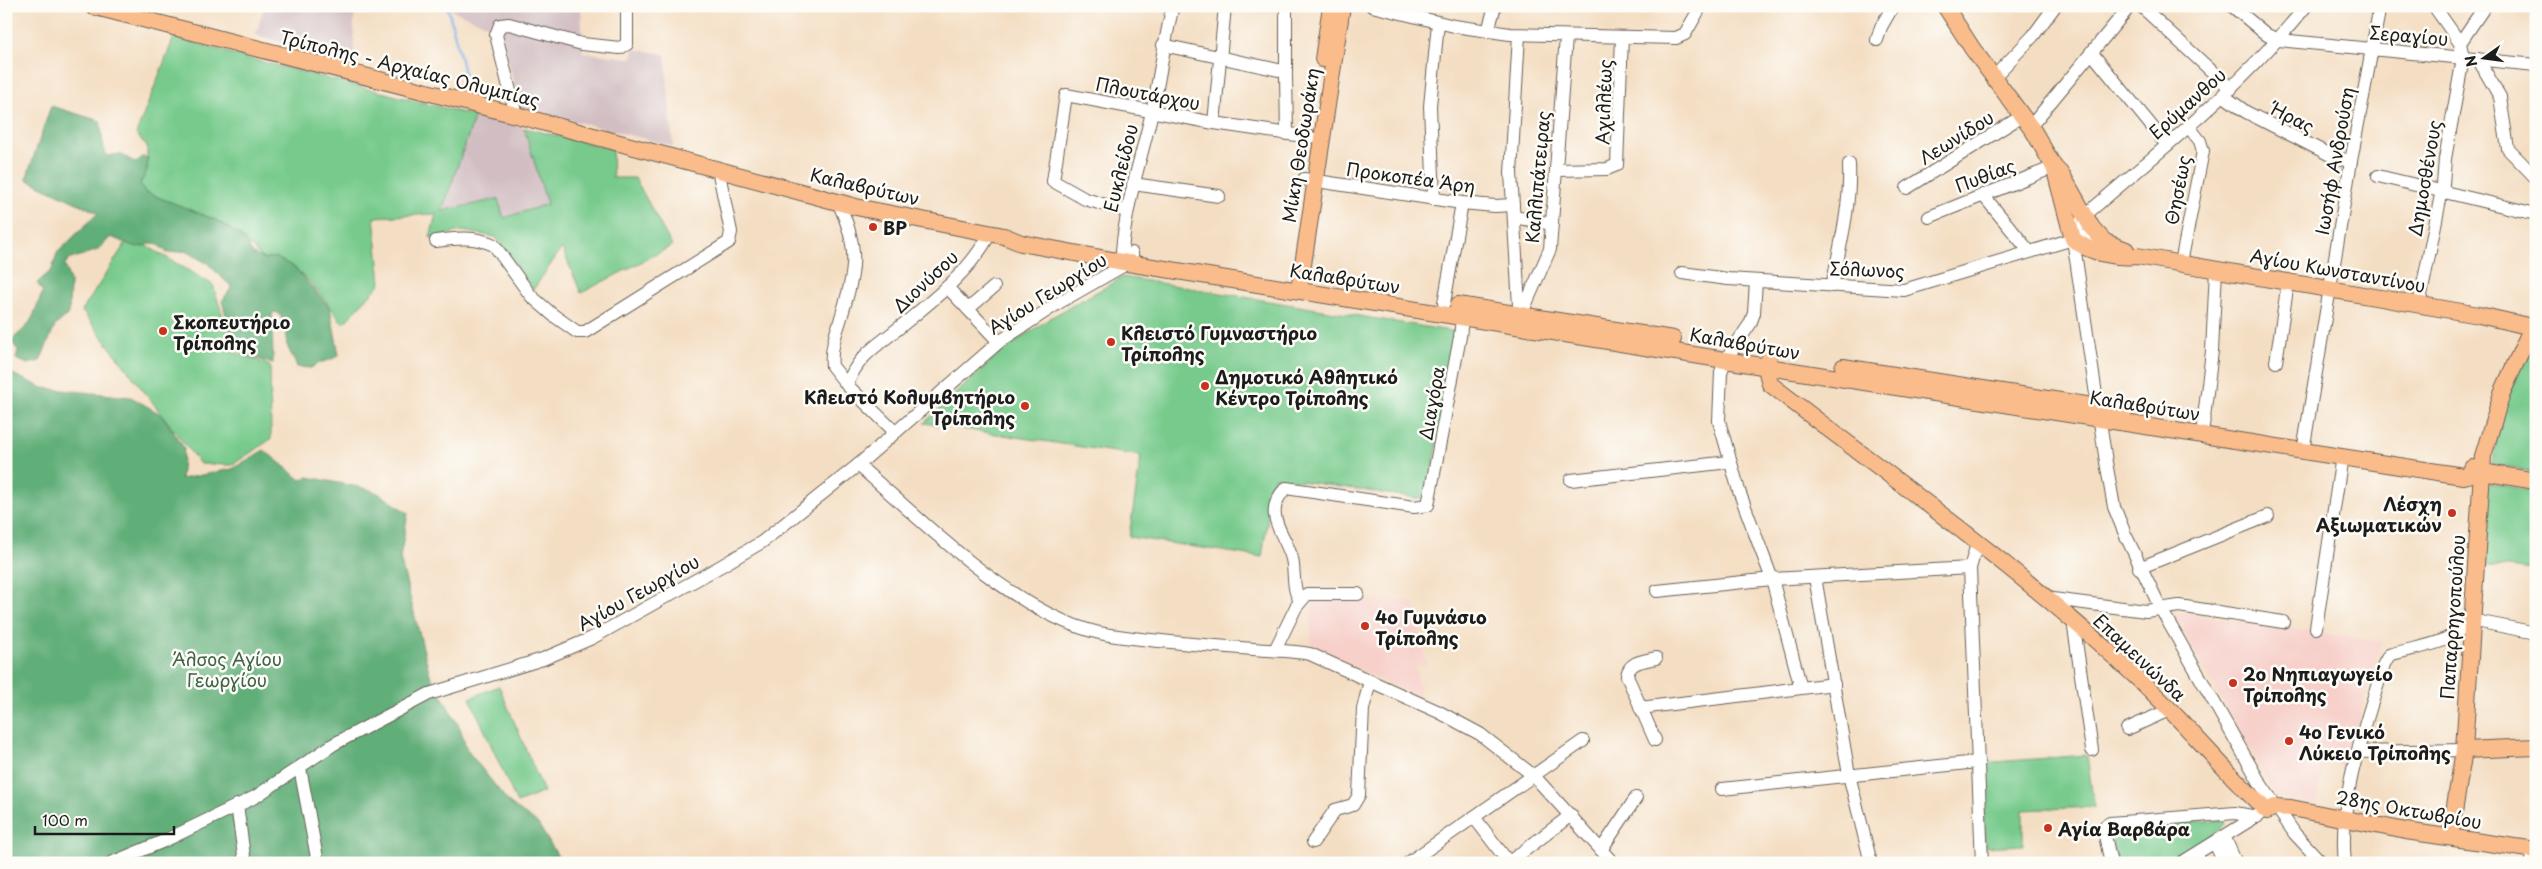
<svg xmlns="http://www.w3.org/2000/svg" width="2542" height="869" font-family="'Playpen Sans',sans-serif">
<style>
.built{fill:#f7d0ca}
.industrial{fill:#d2bec2}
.green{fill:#77ca8c;stroke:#4a7354}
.forest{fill:#61ae78;stroke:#3e654a}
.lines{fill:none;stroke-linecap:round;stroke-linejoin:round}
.stream{stroke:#7bb1e9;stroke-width:2.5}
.minor-casing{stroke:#686056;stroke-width:14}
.major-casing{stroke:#686056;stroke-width:18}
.minor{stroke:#fff;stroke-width:12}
.major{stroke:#fabc8b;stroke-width:16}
.poi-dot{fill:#c8321e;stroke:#fdfcf7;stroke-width:2}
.labels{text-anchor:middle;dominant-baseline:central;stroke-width:5;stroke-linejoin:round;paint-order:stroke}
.street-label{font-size:18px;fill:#1c1c1c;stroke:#fdfcf7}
.poi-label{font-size:18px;font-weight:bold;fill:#1c1c1c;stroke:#fdfcf7;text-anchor:start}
.park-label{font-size:18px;fill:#406249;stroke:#fdfcf7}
</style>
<rect width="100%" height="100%" fill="#fdfcf7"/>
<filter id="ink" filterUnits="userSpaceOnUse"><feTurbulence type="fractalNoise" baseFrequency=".02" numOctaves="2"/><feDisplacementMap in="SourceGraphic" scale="10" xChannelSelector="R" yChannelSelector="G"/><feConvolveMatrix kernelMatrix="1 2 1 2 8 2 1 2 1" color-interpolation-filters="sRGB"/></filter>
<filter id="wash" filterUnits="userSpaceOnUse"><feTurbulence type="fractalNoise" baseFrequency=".0096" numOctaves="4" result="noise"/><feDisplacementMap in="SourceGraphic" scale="20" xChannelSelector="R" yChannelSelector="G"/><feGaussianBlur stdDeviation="1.12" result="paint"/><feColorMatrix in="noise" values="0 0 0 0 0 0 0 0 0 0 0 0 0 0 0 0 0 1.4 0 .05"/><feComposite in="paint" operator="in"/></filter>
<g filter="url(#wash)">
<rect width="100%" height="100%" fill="#f4dec3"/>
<!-- built -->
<g class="built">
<polygon points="1312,597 1415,602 1426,665 1416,666 1420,699 1324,652 1311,650"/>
<polygon points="2171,611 2384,642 2380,648 2345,767 2324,760 2317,805 2277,798 2183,631 2184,623 2176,621"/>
</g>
<!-- industrial -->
<g class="industrial">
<polygon points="264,6 354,6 354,62 256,35"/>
<polygon points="442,6 581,6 583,52 628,58 632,57 634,49 665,54 673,146 519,107 503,37 496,29"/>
<polygon points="475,116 524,128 547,204 503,218 442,211"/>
</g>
<!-- green -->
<g class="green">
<path d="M174 37 251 59 475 116 442 211 498 199 504 218 547 204 524 128 612 149 613 178H635L672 246 581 293 562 248 533 290 496 237 462 231 430 238 436 214 374 217 381 283 343 324C328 305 291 249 264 260L239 234 216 220 145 192 140 184 147 170V146L136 134Z"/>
<polygon points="130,236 213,285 234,352 270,366 271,439 232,465 200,464 82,311"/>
<polygon points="1123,277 1456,332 1428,500 1274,477 1262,557 1129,537 1141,456 924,423 1003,350 1052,317"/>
<path d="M2532 339H2536V473L2492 464C2495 436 2515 359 2532 339Z"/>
<polygon points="2489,483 2536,491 2536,570 2480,564"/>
<polygon points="499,686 544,792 517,803 470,698"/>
<polygon points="2087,755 2094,807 2023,810 2023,845 1985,847 1982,763"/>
<polygon points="2220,820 2224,820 2225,824 2219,830 2162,863 2117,863 2111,833 2114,828"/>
</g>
<!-- forest -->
<g class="forest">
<path d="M51 106 100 121C103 135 101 143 107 156L120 154 136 163 142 157 148 158 147 170 140 184 145 192 216 220 244 239 253 254 264 259 275 257 294 267 330 308 339 355C330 362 320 360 311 368L297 367C295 358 289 353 287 345 284 330 289 326 277 312L272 313 273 364 248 356 235 349 222 301 232 287 207 263 185 251 167 253C148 233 151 250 134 246 127 244 119 240 111 237L98 250 68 260 65 265 70 282 69 313 55 326 40 361 28 364 16 359 18 350 10 341C19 334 30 325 34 314 37 306 39 300 43 292L37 283 52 270 57 253 98 213 26 179Z"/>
<polygon points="6,371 43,388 131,397 162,415 184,448 181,479 232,469 264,450 301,480 308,477 364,488 378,493 408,513 400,558 430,675 460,728 467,750 509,803 538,824 562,863 6,863"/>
</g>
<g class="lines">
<!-- stream -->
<polyline class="stream" points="445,6 449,12 469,93"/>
</g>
</g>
<g filter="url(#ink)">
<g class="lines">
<defs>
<g id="minor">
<polyline points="1372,6 1454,26 1510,34 1676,38 1685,34 1701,6"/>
<polyline points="2141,6 2231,89"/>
<polyline points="2232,6 2267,35 2279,40 2536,65"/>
<polyline points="1488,31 1495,6"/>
<polyline points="1519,35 1511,173 1520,322"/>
<polyline points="1877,40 1881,27 1893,6"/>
<polyline points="2460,43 2485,6"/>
<polyline points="1163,45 1283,71 1286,76 1287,134"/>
<polyline points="2091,52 2167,145"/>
<polyline points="2478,59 2500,97 2508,149 2536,178"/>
<polyline points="1286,73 1286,6"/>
<polyline points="1994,77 2033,36 2055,6"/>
<polyline points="2224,96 2246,112 2336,158 2351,161"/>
<polyline points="516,115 496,35 500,25 509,24 582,44 620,48 627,44 627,6"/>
<polyline points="1214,123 1225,6"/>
<polyline points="2030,127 2130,6"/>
<polyline points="1556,170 1607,169 1617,165 1622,37"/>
<polyline points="2378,176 2536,214"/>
<polyline points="1304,179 1462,203 1495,206 1513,205"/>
<polyline points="1133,184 1219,196"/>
<polyline points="1907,188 2022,116"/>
<polyline points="1983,195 2029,251"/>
<polyline points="1434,199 1430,106 1438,23"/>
<path d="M838 202C861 251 855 271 840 321 835 335 830 351 832 366L847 385 895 432"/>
<polyline points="1126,211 1085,199 1053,181 1066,95 1214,123 1310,137"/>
<polyline points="1514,217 1552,224"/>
<polyline points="1929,217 2054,167"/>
<polyline points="2073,239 2106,462 2114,507 2125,534 2161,609 2260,783 2295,834 2322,863"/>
<path d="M2073 239 2083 217C2161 150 2241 87 2306 6"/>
<path d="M436 241C456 238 475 236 494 245L531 296 553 315 577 332H585L729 242 731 232 718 169"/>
<path d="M1122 251C1126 203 1141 159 1152 112 1160 77 1164 41 1173 6"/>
<polyline points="2181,263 2203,151 2200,141 2189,127"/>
<polyline points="1682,273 1728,279 1904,290 2073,239 2086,236 2104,244"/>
<polyline points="1756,281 1754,313 1750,324 1726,359 1721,372 1719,421 1739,491 1772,579 1801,688"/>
<path d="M1832 286C1840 246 1851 205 1849 164"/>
<polyline points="947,287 999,342"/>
<polyline points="1444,303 1462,203"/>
<polyline points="2419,305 2443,185 2445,159 2463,58 2460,43 2434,6"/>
<polyline points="968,309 994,287"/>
<polyline points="1522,313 1550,249 1566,37"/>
<polyline points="2276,362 2288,282"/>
<path d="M847 385C858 355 877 346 900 327 933 300 971 271 990 233"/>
<polyline points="2202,434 2212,351 2216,270"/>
<polyline points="2303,451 2351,161 2380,6"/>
<path d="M858 465C924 522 1022 622 1110 635 1157 642 1206 645 1253 649 1272 651 1291 650 1310 654L1439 712 1480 734 1534 776 1613 863"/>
<polyline points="1571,480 1729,462"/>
<polyline points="1977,544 1970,568 1982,863"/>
<polyline points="2139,568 2268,516"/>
<polyline points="1815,577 1849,775 1871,863"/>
<polyline points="1657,591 1772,579 1970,568"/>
<polyline points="2045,598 2146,611 2179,606 2283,622"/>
<path d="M1300 600C1292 591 1295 571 1292 559 1286 534 1260 514 1286 488L1414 507 1428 505 1460 337 1463 309"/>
<polyline points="2073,621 2092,750"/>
<polyline points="2316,628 2342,456"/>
<polyline points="1275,650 1296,607 1307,594 1358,594"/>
<polyline points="1640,708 1834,684"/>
<polyline points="2127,729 2169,710"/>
<path d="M1655 740 1627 676C1629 661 1644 661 1656 658"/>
<polyline points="2358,752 2464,750"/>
<polyline points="300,768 318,863"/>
<polyline points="1722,789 1977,762"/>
<polyline points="237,805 245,863"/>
<polyline points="1474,817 1509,863"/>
<polyline points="2225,838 2236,863"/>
<polyline points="1313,842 1335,810 1353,805 1359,795 1363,709 1370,681"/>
<polyline points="2215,843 2224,863"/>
<polyline points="1601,850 1636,798"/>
<polyline points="111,863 164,841 255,797 334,744 429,694 543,659 592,638 721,566 762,542 858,465 999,342 1060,302 1128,263 1132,259 1132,253"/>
<polyline points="1408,863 1583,741"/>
<polyline points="1508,863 1571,815"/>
<polyline points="2111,863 2104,831 2105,826 2110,823 2235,813 2257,817"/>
<polyline points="2181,863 2260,814"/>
<path d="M2345 863C2338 795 2365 728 2384 664L2389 655C2422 645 2446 647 2471 620L2536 633"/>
<polyline points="2531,863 2532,849"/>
</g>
<g id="major">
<polyline points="92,6 516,115 856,207 1004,236 1021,243 1128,263 1768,367 2463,476 2482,472"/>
<polyline points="1945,6 1972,48 2034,132 2054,167 2062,175 2092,228 2105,242 2126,250"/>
<polyline points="1323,59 1331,6"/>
<path d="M2054 167 2073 239C2090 253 2115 258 2137 256L2479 315 2532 327 2502 393 2483 456 2464 750 2450 837"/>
<polyline points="1299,291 1342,6"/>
<polyline points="1458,305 1673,339"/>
<path d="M1769 359 1767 372 1770 384C1898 483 2032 577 2149 689 2190 728 2225 772 2267 811L2275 807 2291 808 2406 831 2536 850"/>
<polyline points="1843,367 2125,411"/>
<polyline points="2472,468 2482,472 2536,481"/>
<polyline points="2464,750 2536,747"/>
</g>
</defs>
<!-- minor casing -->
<use href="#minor" class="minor-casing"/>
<!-- major casing -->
<use href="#major" class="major-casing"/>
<!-- minor -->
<use href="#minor" class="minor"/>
<!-- major -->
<use href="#major" class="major"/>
</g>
</g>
<!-- markers -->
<g class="poi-dot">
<circle cx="873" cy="227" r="5"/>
<circle cx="163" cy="331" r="5"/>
<circle cx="1111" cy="342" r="5"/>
<circle cx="1205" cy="386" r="5"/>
<circle cx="1025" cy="406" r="5"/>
<circle cx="2452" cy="513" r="5"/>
<circle cx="1365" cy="626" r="5"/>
<circle cx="2233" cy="683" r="5"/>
<circle cx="2289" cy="741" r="5"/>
<circle cx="2048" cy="828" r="5"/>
</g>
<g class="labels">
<!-- street labels -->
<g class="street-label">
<text transform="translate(2409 35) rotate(5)">Σεραγίου</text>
<text transform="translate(410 68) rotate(14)">Τρίπολης - Αρχαίας Ολυμπίας</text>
<text transform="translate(1148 93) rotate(11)">Πλουτάρχου</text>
<text transform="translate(1603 102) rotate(-88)">Αχιλλέως</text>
<text transform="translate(2187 103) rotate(-42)">Ερύμανθου</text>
<text transform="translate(2293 117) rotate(27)">Ήρας</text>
<text transform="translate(1956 137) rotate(-32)">Λεωνίδου</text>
<text transform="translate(1300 145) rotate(-81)">Μίκη Θεοδωράκη</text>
<text transform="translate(2334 161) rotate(-80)">Ιωσήφ Ανδρούση</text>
<text transform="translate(1120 168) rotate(-76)">Ευκλείδου</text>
<text transform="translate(1985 175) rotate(-21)">Πυθίας</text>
<text transform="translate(1411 177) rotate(8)">Προκοπέα Άρη</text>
<text transform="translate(1537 177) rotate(-85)">Καλλιπάτειρας</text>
<text transform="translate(2424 178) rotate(-80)">Δημοσθένους</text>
<text transform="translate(865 186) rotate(13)">Καλαβρύτων</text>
<text transform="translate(2177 190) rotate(-79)">Θησέως</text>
<text transform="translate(1867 269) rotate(2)">Σόλωνος</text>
<text transform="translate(2338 270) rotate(10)">Αγίου Κωνσταντίνου</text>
<text transform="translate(1345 278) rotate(9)">Καλαβρύτων</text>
<text transform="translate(925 281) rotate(-43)">Διονύσου</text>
<text transform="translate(1047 293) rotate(-32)">Αγίου Γεωργίου</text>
<text transform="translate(1745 343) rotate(10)">Καλαβρύτων</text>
<text transform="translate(1431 403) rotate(-80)">Διαγόρα</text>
<text transform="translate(2145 405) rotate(9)">Καλαβρύτων</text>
<text transform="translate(638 592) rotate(-29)">Αγίου Γεωργίου</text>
<text transform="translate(2452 617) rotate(-86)">Παπαρρηγοπούλου</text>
<text transform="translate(2140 657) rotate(43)">Επαμεινώνδα</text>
<text transform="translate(2409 809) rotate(10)">28ης Οκτωβρίου</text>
</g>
<!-- poi labels -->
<g class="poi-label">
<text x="883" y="227">BP</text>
<text x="173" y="321">Σκοπευτήριο<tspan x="173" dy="21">Τρίπολης</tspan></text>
<text x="1121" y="332">Κλειστό Γυμναστήριο<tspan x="1121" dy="21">Τρίπολης</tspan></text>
<text x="1215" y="376">Δημοτικό Αθλητικό<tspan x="1215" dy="21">Κέντρο Τρίπολης</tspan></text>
<text x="1015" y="396" text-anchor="end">Κλειστό Κολυμβητήριο<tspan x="1015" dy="21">Τρίπολης</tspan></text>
<text x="2442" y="503" text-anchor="end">Λέσχη<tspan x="2442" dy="21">Αξιωματικών</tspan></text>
<text x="1375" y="616">4ο Γυμνάσιο<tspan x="1375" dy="21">Τρίπολης</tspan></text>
<text x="2243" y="673">2ο Νηπιαγωγείο<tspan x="2243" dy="21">Τρίπολης</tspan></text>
<text x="2299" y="731">4ο Γενικό<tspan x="2299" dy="21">Λύκειο Τρίπολης</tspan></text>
<text x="2058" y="828">Αγία Βαρβάρα</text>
</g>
<!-- park labels -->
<g class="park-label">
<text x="227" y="658">Άλσος Αγίου<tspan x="227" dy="21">Γεωργίου</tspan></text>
</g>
</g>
<!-- margin -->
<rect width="2542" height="869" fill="none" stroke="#fdfcf7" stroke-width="25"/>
<!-- north arrow -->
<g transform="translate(2484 58) rotate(256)" stroke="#fdfcf7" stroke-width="4" paint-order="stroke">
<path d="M0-4L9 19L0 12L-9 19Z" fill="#1c1c1c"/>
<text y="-8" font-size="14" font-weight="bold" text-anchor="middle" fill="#1c1c1c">N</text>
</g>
<!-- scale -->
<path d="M35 826v8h139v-8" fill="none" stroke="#1c1c1c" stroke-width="2.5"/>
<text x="42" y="826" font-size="15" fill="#1c1c1c" stroke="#fdfcf7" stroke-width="4" paint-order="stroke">100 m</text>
</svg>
